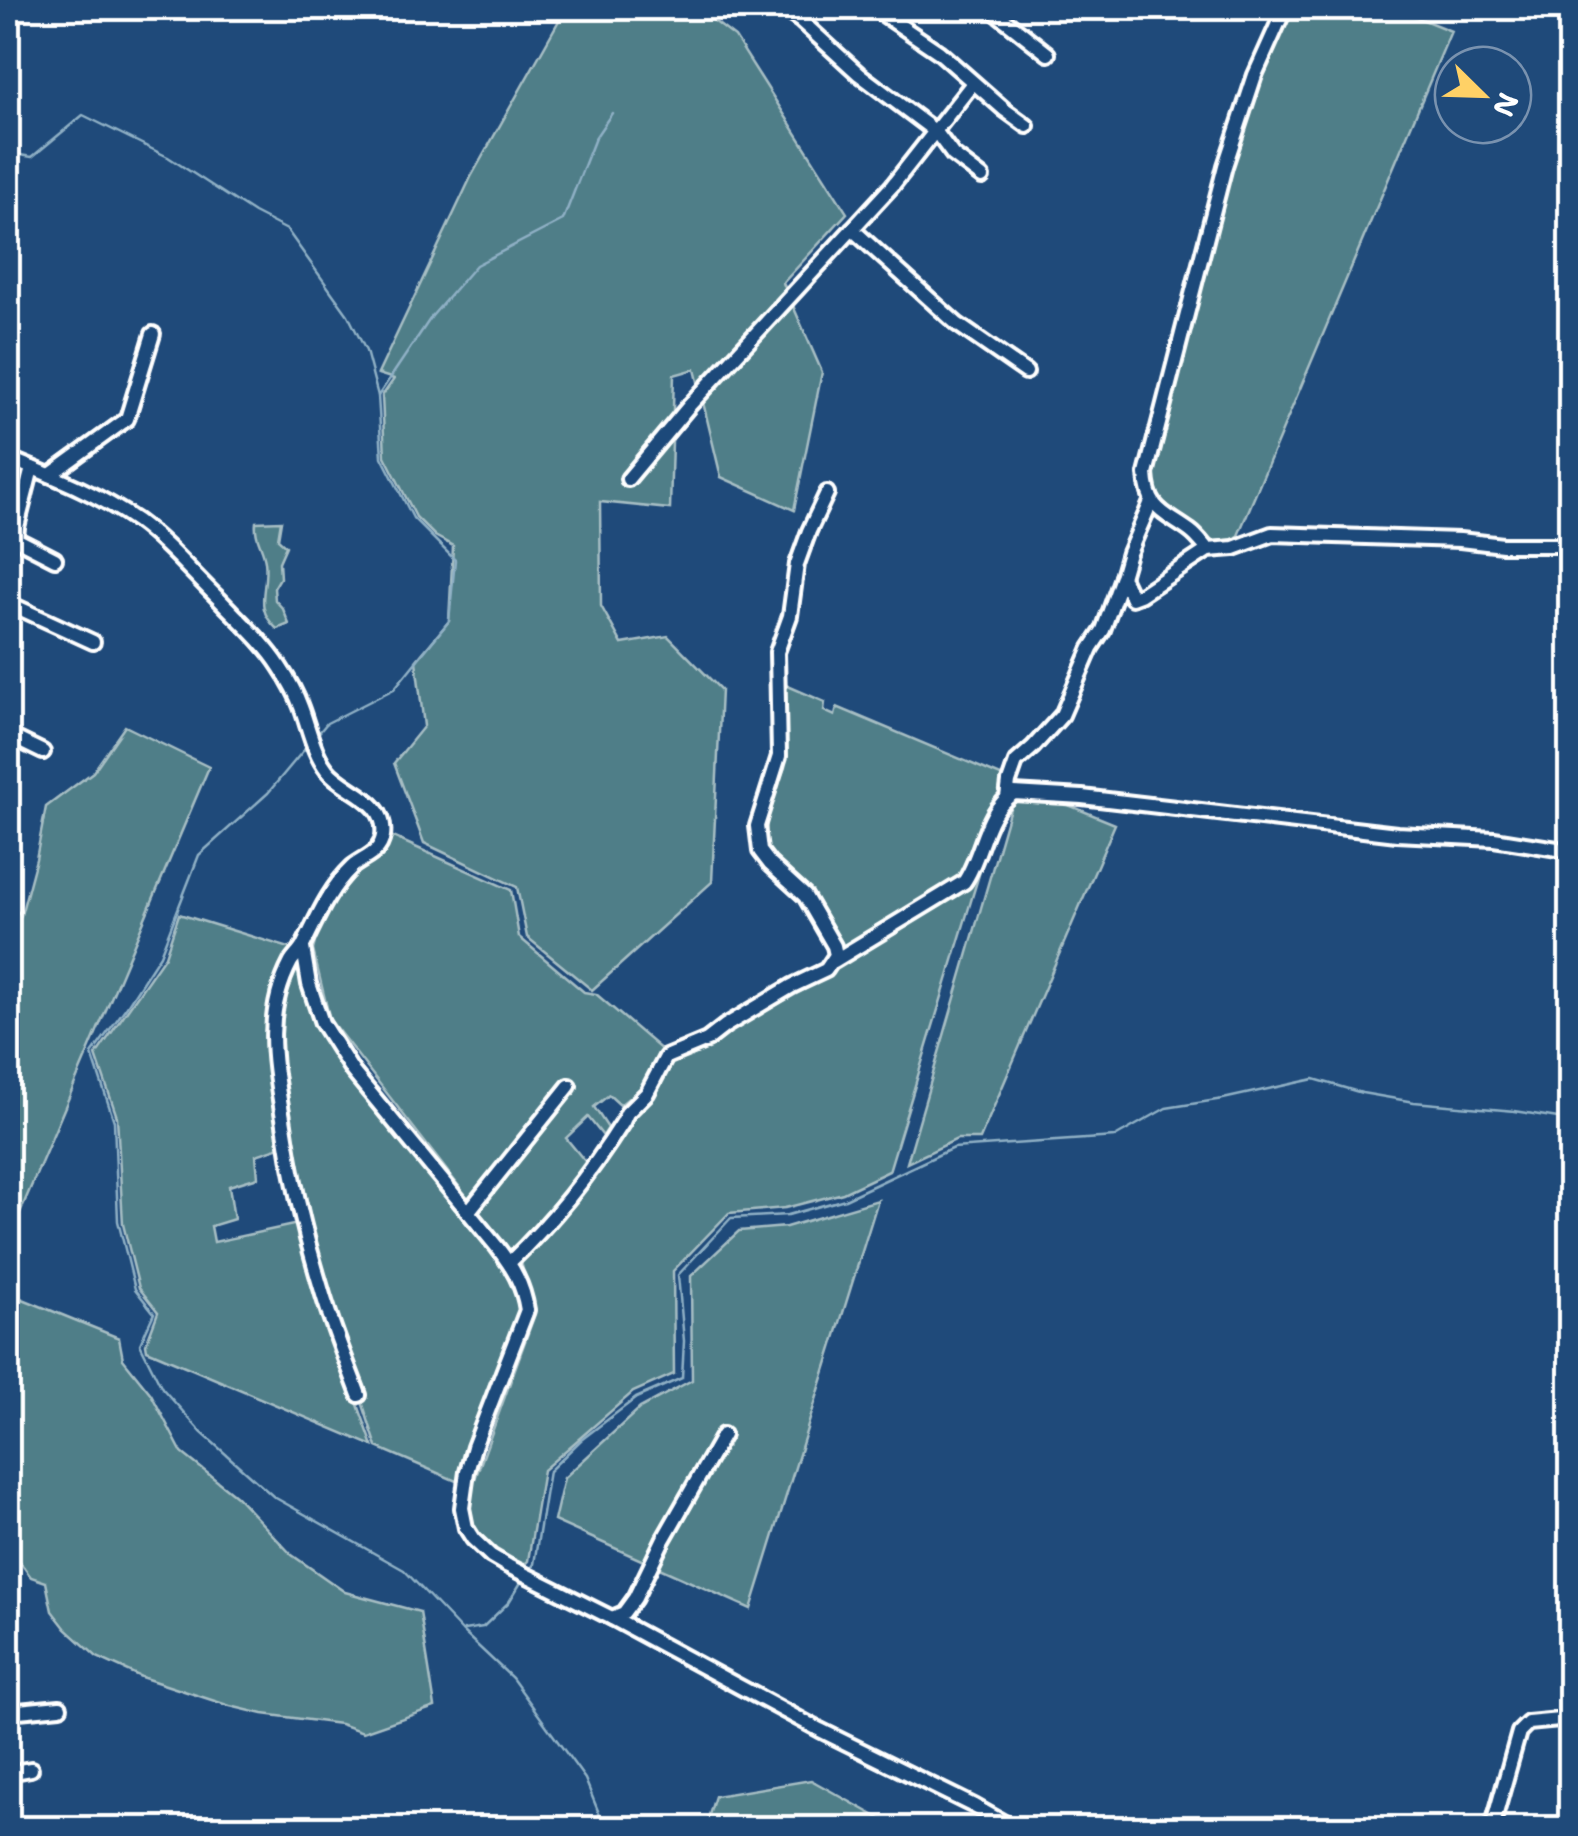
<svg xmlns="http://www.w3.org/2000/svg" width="1578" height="1836" font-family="'Shantell Sans',sans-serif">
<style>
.green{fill:#4f7e88;stroke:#a7bec4;stroke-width:2.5}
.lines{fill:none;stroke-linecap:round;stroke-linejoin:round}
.stream{stroke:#8fb0c5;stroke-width:2.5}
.minor-casing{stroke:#fff;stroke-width:20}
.minor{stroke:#1f4a7a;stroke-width:12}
</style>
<rect width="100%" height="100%" fill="#1f4a7a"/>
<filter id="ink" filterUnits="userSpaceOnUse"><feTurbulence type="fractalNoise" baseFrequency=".01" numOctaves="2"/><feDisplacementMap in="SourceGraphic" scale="20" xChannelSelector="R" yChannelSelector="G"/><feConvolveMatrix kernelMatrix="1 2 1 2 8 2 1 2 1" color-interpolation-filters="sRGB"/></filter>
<g filter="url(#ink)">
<!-- green -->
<g class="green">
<polygon points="566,8 697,8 735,37 847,213 783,283 822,372 794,510 721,477 695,369 674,375 670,509 600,502 601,606 622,644 668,636 721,690 712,882 592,990 527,937 517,887 424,843 394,763 424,726 416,661 449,621 453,546 435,536 416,517 385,456 382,396 394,379 378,374 471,177"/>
<polygon points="1291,8 1394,8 1451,31 1237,538 1210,545 1157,502 1151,469 1229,168 1257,80"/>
<path d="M281 521 278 539 286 546 279 562 280 578 274 588 275 600 283 609 289 624 277 629C252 606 269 589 265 561 263 547 254 537 256 522Z"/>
<path d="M781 683 825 702 824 711 835 716 837 707 1008 779 889 1171 843 1193 785 1208 729 1213 673 1271 674 1374 633 1392 543 1470 528 1561 522 1567C509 1561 482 1542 475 1530 468 1517 471 1500 472 1487L535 1314 521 1262 604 1165 627 1117 647 1103 670 1064 827 977 844 957 811 895 765 847 768 811 785 767Z"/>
<polygon points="125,726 209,767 8,1241 8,902 21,915 36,859 46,807 93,772"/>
<polygon points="1017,784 1115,824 980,1139 957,1139 907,1163"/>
<polygon points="393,837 511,890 519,937 584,992 596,994 663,1051 642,1087 620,1105 609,1095 594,1107 608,1128 603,1136 588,1117 566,1138 588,1165 510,1252 330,1020 313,950 321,920 357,872 373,863"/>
<polygon points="179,914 296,950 275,995 283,1146 256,1155 258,1177 229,1186 234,1219 211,1226 214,1242 298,1224 317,1292 373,1446 147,1350 146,1344 158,1312 139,1288 123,1224 117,1117 96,1055 165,956"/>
<path d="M300 958 316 1015 512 1275 523 1310 461 1483 377 1447C341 1339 307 1235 288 1122 282 1089 275 1056 278 1023 280 1000 291 978 300 958Z"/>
<polygon points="878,1200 751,1609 554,1521 564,1478 640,1408 692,1380 691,1276 739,1231 786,1227"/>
<polygon points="8,1293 119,1338 123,1359 151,1394 182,1453 236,1496 292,1555 345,1592 420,1612 435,1707 363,1732 340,1724 263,1714 230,1706 141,1677 97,1657 66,1629 52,1611 46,1582 31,1577 8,1546"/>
<polygon points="811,1780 897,1828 705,1828 715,1796"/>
</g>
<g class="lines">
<!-- stream -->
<g class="stream">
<polyline points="8,153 32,157 83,115 168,157 254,213 287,230 348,315 366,351 378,396 432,316 476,265 563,220 595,138 612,113"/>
<polyline points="317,735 327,723 394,689 449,621 455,560 413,518 382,457 378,396"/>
<polyline points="308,745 268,793 199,855 160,955 127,1006 92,1054 114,1121 118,1221 135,1289 154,1313 140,1344 162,1388 201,1432 274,1497 404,1570 462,1631 512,1678 585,1779 605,1828"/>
<polyline points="528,1573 534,1564 549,1471 581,1440 636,1398 682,1378 684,1341 678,1275 731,1218 788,1215 845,1199 953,1148 1115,1137 1166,1108 1223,1099 1314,1079 1362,1093 1414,1102 1515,1111 1570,1120"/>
<polyline points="464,1630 483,1627 509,1602 523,1579"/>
</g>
<defs>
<g id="minor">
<polyline points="782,8 801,21 859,74 936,132 953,155 982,177"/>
<polyline points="874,8 939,52 1005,110 1027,126"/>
<polyline points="990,8 1048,54"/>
<polyline points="852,229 957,324 1026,372"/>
<path d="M8 458C52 476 97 493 137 521 167 543 192 573 219 599 239 620 264 642 280 667 288 679 296 693 301 707 309 728 313 752 327 770 344 792 388 799 383 836 380 854 364 857 352 867 329 889 318 916 304 944 301 951 295 956 291 962 263 1015 274 1063 283 1118 291 1175 304 1232 321 1288 331 1324 346 1360 359 1395"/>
<polyline points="32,468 17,527 16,539 55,559"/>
<polyline points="50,475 127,419 153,334"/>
<polyline points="628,479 689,406 892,186 973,83"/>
<path d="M1208 550C1202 543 1197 536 1190 531 1164 512 1148 511 1146 474L1225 166 1255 75 1285 8"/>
<polyline points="1122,577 1129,553 1151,502"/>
<polyline points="8,603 93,642"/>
<polyline points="8,735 43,752"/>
<polyline points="1007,798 1009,782 1016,762 1033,747 1062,715 1091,648 1103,630 1122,577 1132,598 1140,595 1208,550 1234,548 1272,534 1460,540 1503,545 1570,545"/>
<path d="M303 948 309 984 322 1023 353 1072 497 1247C513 1268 523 1284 527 1310L474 1447 467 1472 462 1508 466 1528 473 1539 491 1556 508 1566 612 1618 820 1730 974 1806 1013 1828"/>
<path d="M834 961 964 882C983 855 984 811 1014 793L1082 797 1397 834 1494 839 1570 851"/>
<polyline points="468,1212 569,1086"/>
<path d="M509 1263C553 1221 591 1173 623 1122L627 1113 647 1093 666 1057 707 1040 725 1026 792 986 826 970 836 955 834 946 805 896 770 864 760 851 757 826 779 756 777 652 790 616 797 564 809 531 827 493"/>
<polyline points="612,1618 624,1613 635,1598 663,1540 723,1435"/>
<polyline points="8,1712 60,1707"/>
<polyline points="8,1773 31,1769"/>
<polyline points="1492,1828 1519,1732 1528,1723 1570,1719"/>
</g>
</defs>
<!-- minor casing -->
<use href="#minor" class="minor-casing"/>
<!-- minor -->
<use href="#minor" class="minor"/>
</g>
</g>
<!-- margin -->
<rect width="1578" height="1836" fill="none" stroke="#1f4a7a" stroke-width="40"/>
<rect x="20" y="20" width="1538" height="1796" fill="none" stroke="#fff" stroke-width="4" filter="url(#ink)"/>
<!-- north arrow -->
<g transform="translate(1483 95) rotate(113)"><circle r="48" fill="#1f4a7a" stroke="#7992af" stroke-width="2.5"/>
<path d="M0-8L18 38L0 25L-18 38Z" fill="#ffd166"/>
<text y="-15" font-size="28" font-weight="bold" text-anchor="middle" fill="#ffffff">N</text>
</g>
</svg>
